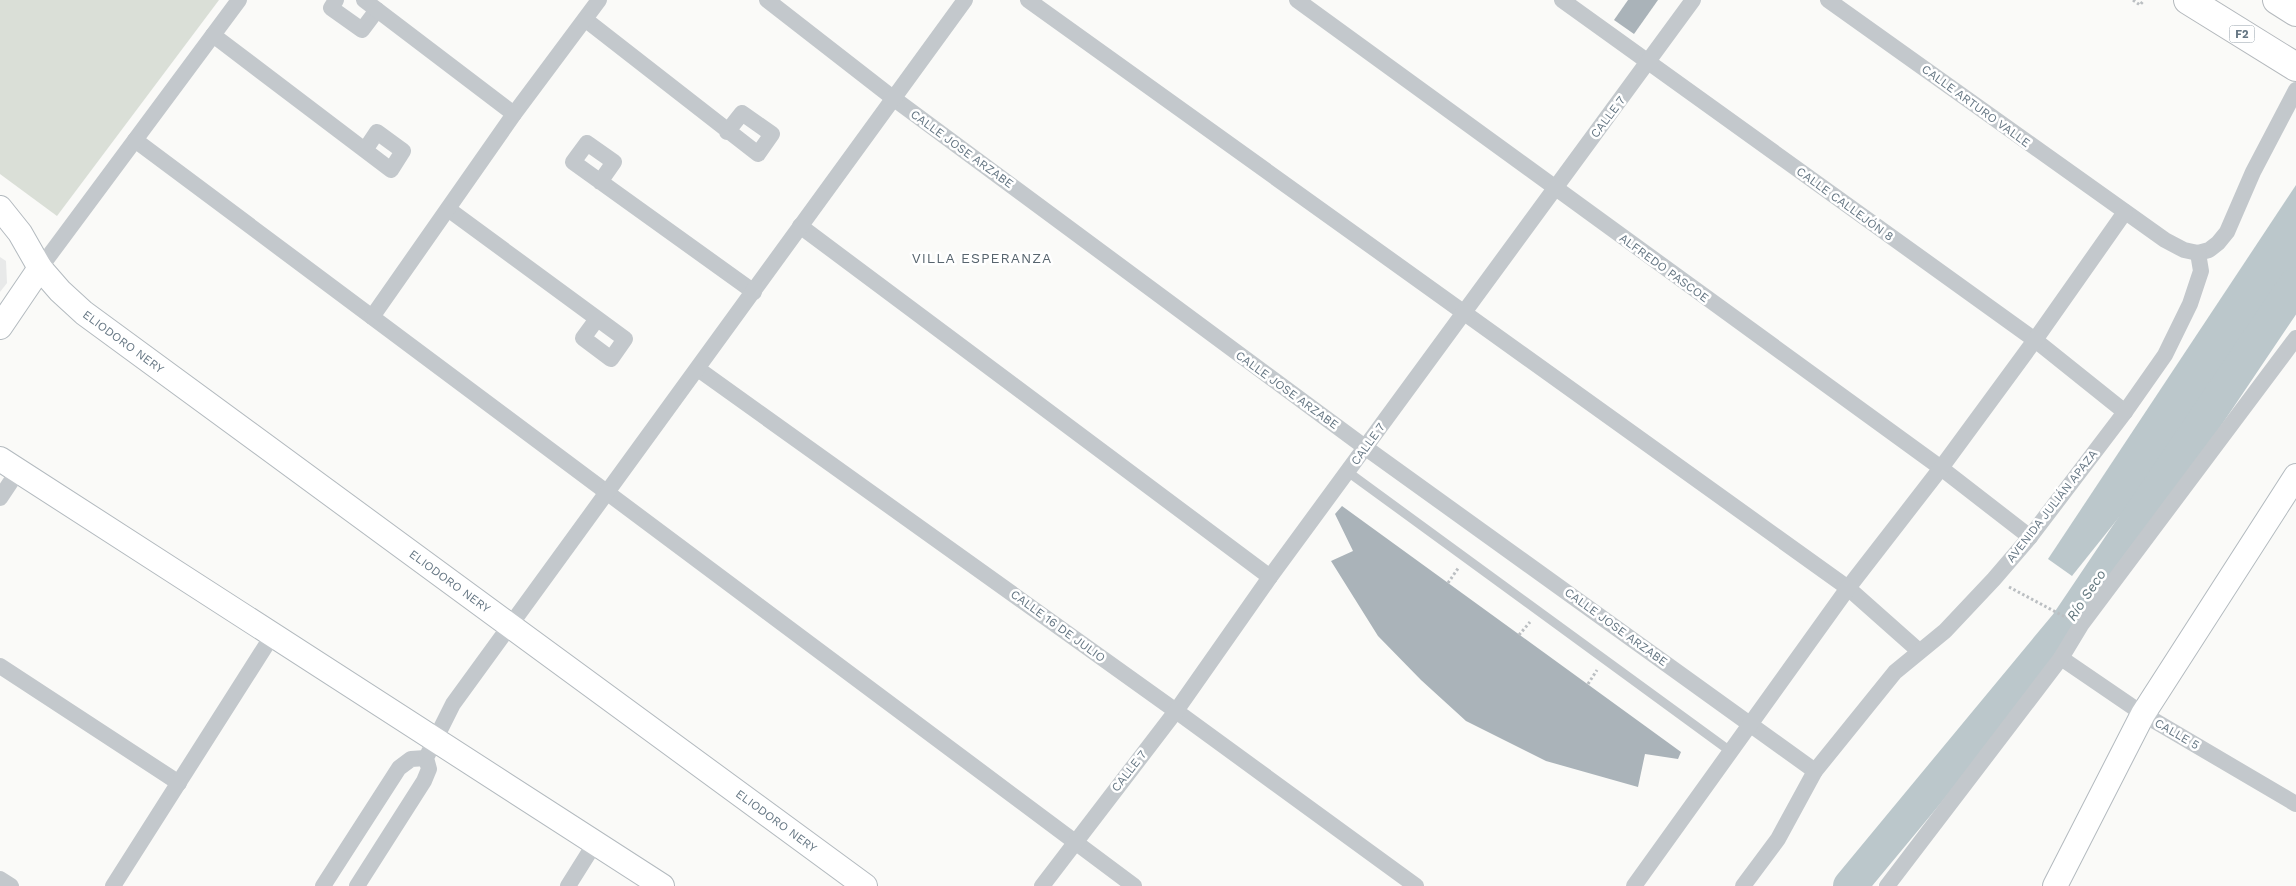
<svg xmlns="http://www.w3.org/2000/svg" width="2296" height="886" font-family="'Work Sans',sans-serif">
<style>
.built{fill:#e8e9e9}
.green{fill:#dadfd7}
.water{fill:#bbc7cb}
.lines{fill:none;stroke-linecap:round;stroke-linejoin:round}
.river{stroke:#bbc7cb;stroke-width:34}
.building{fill:#aab3b9}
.secondary-casing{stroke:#b3babf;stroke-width:26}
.highway-casing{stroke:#b4b9bd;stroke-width:30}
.path{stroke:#bbbfc2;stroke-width:3;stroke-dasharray:2.5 2.5;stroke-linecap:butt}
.lane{stroke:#c3c8cc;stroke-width:9}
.street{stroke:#c3c8cc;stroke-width:16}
.secondary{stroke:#fff;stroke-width:24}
.highway{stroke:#fff;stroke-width:28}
.labels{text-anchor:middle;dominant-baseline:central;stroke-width:5;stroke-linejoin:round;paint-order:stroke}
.shield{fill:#fff;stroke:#939fa8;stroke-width:1}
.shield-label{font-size:11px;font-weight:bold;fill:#657683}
.street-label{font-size:12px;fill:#657683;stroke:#fff}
.neighbourhood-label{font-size:14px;letter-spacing:1px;fill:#57646e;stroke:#fff}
.water-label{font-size:14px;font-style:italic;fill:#60757c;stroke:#fff}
</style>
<rect width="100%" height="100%" fill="#fafaf8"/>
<!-- built -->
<polygon class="built" points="0,257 6,261 7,283 0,292"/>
<!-- green -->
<polygon class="green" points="0,0 219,0 57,216 0,174"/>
<!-- water -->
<polygon class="water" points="2296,185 2296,296 2072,576 2048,559"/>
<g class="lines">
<!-- river -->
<polyline class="river" points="1850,886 2067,624 2296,284"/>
</g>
<!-- building -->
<g class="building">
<polygon points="1628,0 1658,0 1634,34 1614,20"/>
<polygon points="1342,506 1681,752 1678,759 1645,754 1638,787 1546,761 1466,721 1421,680 1378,636 1331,561 1353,551 1335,514"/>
</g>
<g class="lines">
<defs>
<g id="secondary">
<path id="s1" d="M0 208 20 233 40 268 60 291 84 313 865 886"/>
<polyline points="0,327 40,268"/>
<polyline points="0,459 662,886"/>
<polyline points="2055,886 2143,714 2296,476"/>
</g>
<g id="highway">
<polyline points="2188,0 2296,67"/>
<polyline points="2277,0 2296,12"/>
</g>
</defs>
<!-- secondary casing -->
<use href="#secondary" class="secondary-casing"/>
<!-- highway casing -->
<use href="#highway" class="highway-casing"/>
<!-- path -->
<g class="path">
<polyline points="2133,0 2140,5 2144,0"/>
<polyline points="1448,583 1459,567"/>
<polyline points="2009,587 2067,618"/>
<polyline points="1519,635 1530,622"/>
<polyline points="1588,684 1597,670"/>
</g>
<!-- lane -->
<polyline class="lane" points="1348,472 1730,751"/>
<!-- street -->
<g class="street">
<polyline points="336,0 331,8 362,30 377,10"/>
<polyline points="364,0 514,114"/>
<polyline points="767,0 893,98 1366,448 1815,771"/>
<polyline points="1028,0 1848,588 1919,651"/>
<polyline points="1297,0 1941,468 2030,537"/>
<polyline points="1562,0 2035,340 2125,412"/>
<polyline points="1828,0 2165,240 2184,250 2198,253 2209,250 2218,243 2227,232 2253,172 2296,90"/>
<polyline points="586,20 758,154 772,134 742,113 727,132"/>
<polyline points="213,35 391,170 403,151 377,132 365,150"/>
<polyline points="135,140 1134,886"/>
<polyline points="600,182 614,162 587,143 573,162 754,292"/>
<polyline points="448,209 625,339 611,359 583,338 597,319"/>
<polyline points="800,226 1270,577"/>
<polyline points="40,268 239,0"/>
<polyline points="372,317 514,114 599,0"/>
<polyline points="698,369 1176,711 1416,886"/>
<polyline points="0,498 18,471"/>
<polyline points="2061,658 2143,714 2296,804"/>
<polyline points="0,666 179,783"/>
<polyline points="0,879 11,886"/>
<polyline points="113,886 272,636"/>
<polyline points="323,886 399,768 411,759 426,758"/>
<polyline points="357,886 424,781 429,769 426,758 453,704 965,0"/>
<polyline points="568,886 595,843"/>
<polyline points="1042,886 1176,711 1270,577 1693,0"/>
<polyline points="1634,886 1848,588 1941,468 2035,340 2125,212"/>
<polyline points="1743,886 1778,839 1815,771 1895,672 1945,631 1994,579 2030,537 2125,412 2165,355 2190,304 2201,271 2198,253"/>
<polyline points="1887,886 2061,658 2081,625 2296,338"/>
</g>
<!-- secondary -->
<use href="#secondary" class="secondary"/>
<!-- highway -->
<use href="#highway" class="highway"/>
</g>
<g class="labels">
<!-- shield labels -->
<rect class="shield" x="2229.5" y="25.5" width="25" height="17" rx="4"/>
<g class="shield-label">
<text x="2242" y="34">F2</text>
</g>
<!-- street labels -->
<g class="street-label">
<text transform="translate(1976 106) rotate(36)">CALLE ARTURO VALLE</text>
<text transform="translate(1608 117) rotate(-53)">CALLE 7</text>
<text transform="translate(962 149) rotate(36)">CALLE JOSE ARZABE</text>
<text transform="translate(1845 204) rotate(36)">CALLE CALLEJÓN 8</text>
<text transform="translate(1664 268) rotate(36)">ALFREDO PASCOE</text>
<text stroke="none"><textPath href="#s1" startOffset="184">ELIODORO NERY</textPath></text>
<text transform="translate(1287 390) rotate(36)">CALLE JOSE ARZABE</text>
<text transform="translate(1368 444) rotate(-54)">CALLE 7</text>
<text transform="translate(2052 506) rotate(-52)">AVENIDA JULIÁN APAZA</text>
<text stroke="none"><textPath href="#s1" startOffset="589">ELIODORO NERY</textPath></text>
<text transform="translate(1058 626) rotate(36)">CALLE 16 DE JULIO</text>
<text transform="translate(1616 627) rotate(36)">CALLE JOSE ARZABE</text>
<text transform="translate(2177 734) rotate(30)">CALLE 5</text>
<text transform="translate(1129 771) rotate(-52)">CALLE 7</text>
<text stroke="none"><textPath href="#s1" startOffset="994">ELIODORO NERY</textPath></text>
</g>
<!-- neighbourhood labels -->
<g class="neighbourhood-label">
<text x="982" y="258">VILLA ESPERANZA</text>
</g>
<!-- water labels -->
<g class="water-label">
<text transform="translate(2086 595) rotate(-56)">Río Seco</text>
</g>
</g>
</svg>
